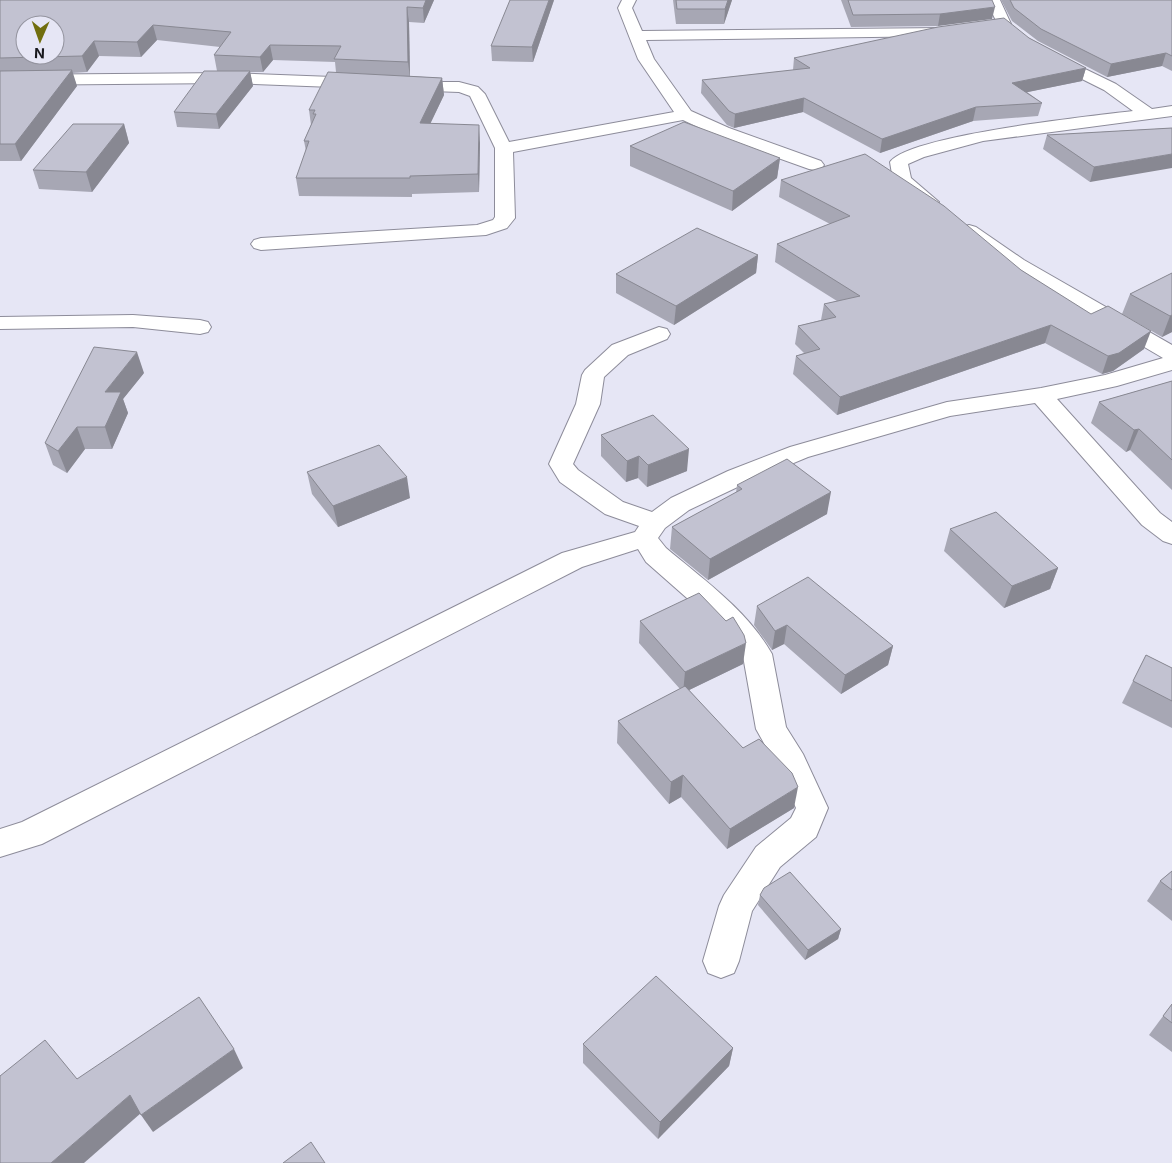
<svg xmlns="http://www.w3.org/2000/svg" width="1172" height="1163" font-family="Inter,sans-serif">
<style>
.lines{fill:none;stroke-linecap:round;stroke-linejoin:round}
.minor-casing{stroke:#8d8c9a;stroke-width:2}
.minor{fill:#fff;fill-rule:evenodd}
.wall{fill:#a7a7b4}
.shaded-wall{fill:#888892}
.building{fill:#c2c2d1;stroke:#888892;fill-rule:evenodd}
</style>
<rect width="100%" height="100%" fill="#e6e6f5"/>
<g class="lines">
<defs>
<g id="minor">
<polygon points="622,0 636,0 632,8 642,31 945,28 950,29 952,32 950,35 945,36 646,40 654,59 691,111 729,128 821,161 824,165 821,169 815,170 809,169 717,136 683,120 513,152 515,218 507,228 486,235 261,250 254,248 251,244 254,240 261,238 477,225 493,220 495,217 495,148 470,96 459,92 405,90 399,88 397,85 399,82 459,82 478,87 485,94 509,142 674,112 638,59 618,8"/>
<polygon points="986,0 1000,0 1011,24 1009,27 999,27"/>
<path d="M1052 53 1116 84 1152 109 1172 106V116L983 141 924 157 908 164 911 178 939 202 937 206C921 210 907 193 896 184L893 180 890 162C909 135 1093 116 1133 111L1104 90 1046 61 1044 58 1046 55Z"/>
<polygon points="229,73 359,78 365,80 367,83 365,86 359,88 229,83 0,85 0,75"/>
<path d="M969 225 976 227 1024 260 1172 345V370L1117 386 1057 399 1160 513 1172 522V544L1163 541 1142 525 1035 403 950 416 808 457 746 483 689 510 665 528 658 538 666 548C704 580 747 610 772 654L786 727 803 754 828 808 816 837 780 867 752 911 739 961 734 973 721 978 708 973 703 961 719 906 724 895 756 847 791 818 796 808 778 768 756 729 743 656 730 636 646 562 638 549 582 567 42 844 0 857V829L22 822 562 553 635 532 639 526 605 514 560 482 549 464 576 404 582 375 585 370 612 345 659 327 667 329 670 334 667 339 628 355 604 377 600 404 573 464 578 470 623 502 652 512 671 498 728 471 790 447 947 402 1041 388 1105 375 1163 358 1010 268 962 235 959 231 962 227Z"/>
<polygon points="133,315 200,320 208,322 211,327 208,332 200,334 133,327 0,329 0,317"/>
</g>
</defs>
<!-- minor casing -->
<use href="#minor" class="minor-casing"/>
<!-- minor -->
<use href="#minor" class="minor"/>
</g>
<!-- wall -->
<g class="wall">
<polygon points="0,0 434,0 424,23 409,22 410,76 442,78 444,95 430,124 480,143 479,192 412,194 412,197 299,196 296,178 306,151 304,141 311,125 309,110 336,72 335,62 273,60 263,72 250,72 253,86 219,129 177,127 174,112 217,71 214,55 220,47 157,40 141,57 99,56 87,72 72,73 77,86 21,161 0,161"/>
<polygon points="554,0 533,62 492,61 491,46"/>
<polygon points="673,0 732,0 724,24 676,24"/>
<polygon points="841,0 992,0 938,26 851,27"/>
<polygon points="1001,0 1172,0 1172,71 1162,66 1107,77 1038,41 1012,21"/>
<polygon points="1029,38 1086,68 1082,81 1027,92 1042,103 1038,116 973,121 880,153 803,112 734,128 727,125 701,93 702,80 793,70 794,58"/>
<polygon points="124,124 129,143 92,192 39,189 33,170"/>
<polygon points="1172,128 1090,182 1043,149 1047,135"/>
<polygon points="630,146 780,158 777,178 732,211 630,166"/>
<polygon points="781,180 1021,270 1144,349 1113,371 1102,374 1045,343 837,415 793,374 796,356 804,353 795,344 798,326 821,320 824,304 837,301 775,262 777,244 830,224 779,197"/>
<polygon points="758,255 756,273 674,325 616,293 616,274"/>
<polygon points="1172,273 1172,332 1162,337 1122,314 1130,294"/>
<polygon points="144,373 123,399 128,413 112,449 85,449 67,473 53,465 45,443"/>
<polygon points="1172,381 1172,490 1130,450 1126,452 1091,423 1099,402"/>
<polygon points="601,435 687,471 647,487 638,478 626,482 601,456"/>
<polygon points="307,472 410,498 338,527 312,494"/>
<polygon points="737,485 827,514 708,580 670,549 672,527 736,493"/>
<polygon points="950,529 1058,568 1050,589 1004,608 944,551"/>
<polygon points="757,606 893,646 888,665 841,694 784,644 772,650 754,625"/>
<polygon points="640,621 743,664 689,690 794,808 727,849 681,797 669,804 617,743 618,721 680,689 639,643"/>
<polygon points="1146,655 1172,668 1172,728 1122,703"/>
<polygon points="1172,871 1172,921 1147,901 1160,881"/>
<polygon points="760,895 841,929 838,939 805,960 758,905"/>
<polygon points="1172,1004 1172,1052 1149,1035"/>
<polygon points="583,1044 733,1048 729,1066 658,1139 583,1063"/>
</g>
<!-- shaded-wall -->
<g class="shaded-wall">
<polygon points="426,0 434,0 424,23 423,8"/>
<polygon points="549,0 554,0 533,62 532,47"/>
<polygon points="728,0 732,0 724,24 725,9"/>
<polygon points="407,7 409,22 410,78 408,62"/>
<polygon points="995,7 992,19 938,26 940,14"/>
<polygon points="153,25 157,40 141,57 137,42"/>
<polygon points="94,41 99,56 87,72 82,56"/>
<polygon points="270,45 273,60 263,72 260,57"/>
<polygon points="1166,53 1162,66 1107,77 1111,64"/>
<polygon points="1086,68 1082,81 1009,96 1012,83"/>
<polygon points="72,70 77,86 21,161 15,144"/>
<polygon points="250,71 253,86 219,129 216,114"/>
<polygon points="442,78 444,95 422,141 420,123"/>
<polygon points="804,98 803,112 734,128 735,114"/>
<polygon points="976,107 973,121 880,153 882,139"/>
<polygon points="124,124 129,143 92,192 86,172"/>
<polygon points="479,125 480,143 479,192 478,174"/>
<polygon points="1172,154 1172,168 1090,182 1094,167"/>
<polygon points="780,158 777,178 732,211 733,191"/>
<polygon points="758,255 756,273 674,325 676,306"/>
<polygon points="1172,315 1172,332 1162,337 1170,316"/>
<polygon points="1051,325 1045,343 837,415 840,397"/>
<polygon points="1151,331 1144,349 1113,371 1102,374 1108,356"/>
<polygon points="137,352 144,373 123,399 128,413 112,449 105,427 105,392"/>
<polygon points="77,427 85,449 67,473 58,451"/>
<polygon points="1139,429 1130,450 1126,452 1134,430"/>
<polygon points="689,449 687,471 647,487 648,465"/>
<polygon points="639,456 638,478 626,482 627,461"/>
<polygon points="407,477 410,498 338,527 333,506"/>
<polygon points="831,492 827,514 708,580 710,559"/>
<polygon points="1058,568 1050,589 1004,608 1012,586"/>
<polygon points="787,625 784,644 772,650 775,631"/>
<polygon points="746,643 743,664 683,693 685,672"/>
<polygon points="893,646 888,665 841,694 845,675"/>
<polygon points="683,775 681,797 669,804 671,782"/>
<polygon points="798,787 794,808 727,849 730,829"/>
<polygon points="841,929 838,939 805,960 808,950"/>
<polygon points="733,1048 729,1066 658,1139 660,1122"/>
<polygon points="234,1049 243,1068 153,1132 141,1115"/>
<polygon points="130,1095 141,1113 84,1163 51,1163"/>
</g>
<!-- building -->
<g class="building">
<path d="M0 0H426L423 8 407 7 408 62 334 59 341 46 270 45 260 57 214 55 231 32 153 25 137 42 94 41 82 56 0 58ZM25 25H55V55H25Z"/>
<polygon points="510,0 549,0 532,47 491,46"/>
<polygon points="676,0 728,0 725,9 677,9"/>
<polygon points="848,0 992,0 995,7 940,14 853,15"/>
<polygon points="1010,0 1172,0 1172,56 1166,53 1111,64 1041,29 1014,8"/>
<polygon points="1004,18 1029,38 1086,68 1012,83 1042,103 976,107 882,139 804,98 735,114 729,111 702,80 810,68 794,58 938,27"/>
<polygon points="72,70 15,144 0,144 0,71"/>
<polygon points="204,71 250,71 216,114 174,112"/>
<polygon points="328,72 442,78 420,123 479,125 478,174 410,176 410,178 296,178 309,141 304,141 316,114 313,114 315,110 309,110"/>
<polygon points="684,122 780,158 733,191 630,146"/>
<polygon points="73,124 124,124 86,172 33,170"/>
<polygon points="1172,128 1172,154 1094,167 1047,135"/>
<polygon points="865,154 944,206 1021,270 1091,314 1108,306 1151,331 1119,353 1108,356 1051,325 840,397 796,356 820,349 798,326 836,317 824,304 860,296 777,244 850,216 781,180"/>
<polygon points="697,228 758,255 676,306 616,274"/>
<polygon points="1172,273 1172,315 1170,316 1130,294"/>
<polygon points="94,347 137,352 105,392 121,392 105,427 77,427 58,451 45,443"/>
<polygon points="1172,381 1172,460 1139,429 1134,430 1099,402"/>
<polygon points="653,415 689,449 648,465 639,456 627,461 601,435"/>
<polygon points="379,445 407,477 333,506 307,472"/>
<polygon points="787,459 831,492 710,559 672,527 742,489 737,485"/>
<polygon points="996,512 1058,568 1012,586 950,529"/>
<polygon points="808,577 893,646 845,675 787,625 775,631 757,606"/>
<polygon points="699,593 726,621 733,617 744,635 746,643 685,672 640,621"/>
<polygon points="1146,655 1172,668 1172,701 1133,681"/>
<polygon points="685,686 743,748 759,739 792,773 798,787 730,829 683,775 671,782 618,721"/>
<polygon points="1172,871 1172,890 1160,881"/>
<polygon points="790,872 841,929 808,950 760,895 764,888"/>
<polygon points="656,976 733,1048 660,1122 583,1044"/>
<polygon points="199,997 234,1049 141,1115 130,1095 51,1163 0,1163 0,1076 45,1040 77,1079"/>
<polygon points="1172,1004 1172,1023 1163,1016"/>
<polygon points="311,1142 325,1163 283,1163"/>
</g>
<!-- north arrow -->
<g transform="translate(40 40) rotate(182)"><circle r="24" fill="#e6e6f5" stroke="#94949f"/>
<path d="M0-4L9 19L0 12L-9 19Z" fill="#716e0e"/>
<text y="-8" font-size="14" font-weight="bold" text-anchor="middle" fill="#18181d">N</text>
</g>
</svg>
